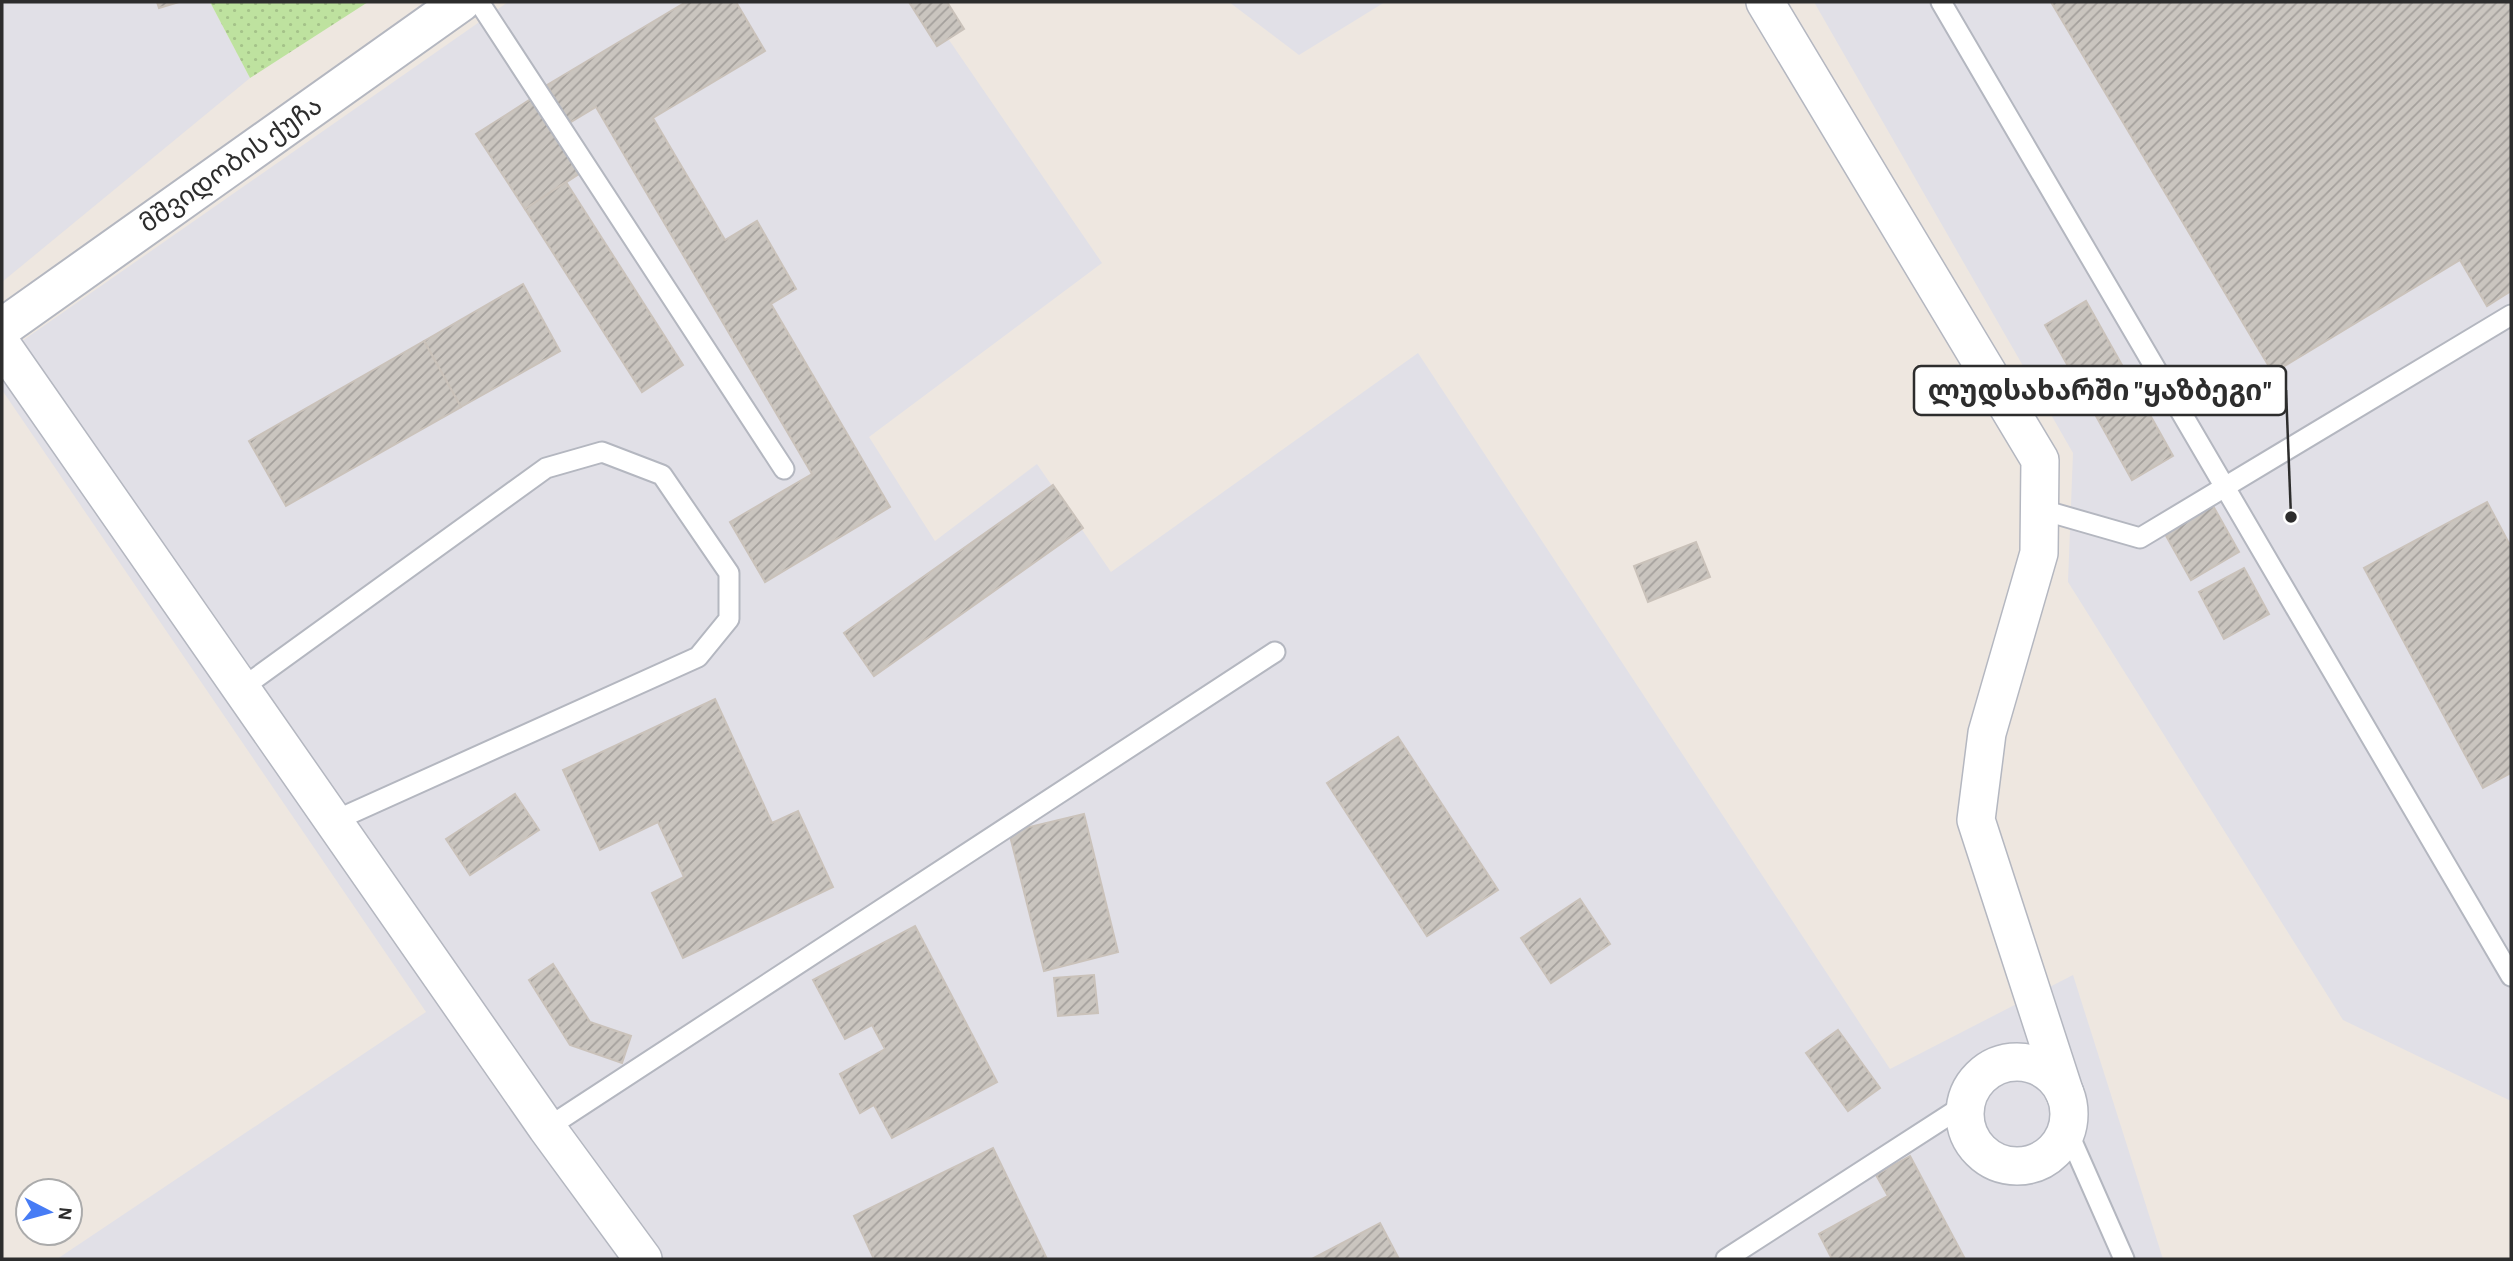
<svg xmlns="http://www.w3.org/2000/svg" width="2513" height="1261" font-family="'Alegreya Sans','Noto Sans Georgian',sans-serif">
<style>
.industrial{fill:#e1e0e7}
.green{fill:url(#green-dots)}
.building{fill:url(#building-hatch);stroke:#cac2ba;stroke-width:2}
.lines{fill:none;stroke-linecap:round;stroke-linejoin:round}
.lane-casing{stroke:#b4b7c0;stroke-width:23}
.street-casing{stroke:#b4b7c0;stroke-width:40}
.secondary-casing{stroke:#b4b7c0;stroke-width:42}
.lane{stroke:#fff;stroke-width:19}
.street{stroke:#fff;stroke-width:37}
.secondary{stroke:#fff;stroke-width:38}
.labels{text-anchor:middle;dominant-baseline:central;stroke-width:5;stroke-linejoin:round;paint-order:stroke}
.street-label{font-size:26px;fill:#2d2d2d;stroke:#fff}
.leader{fill:none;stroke:#2d2d2d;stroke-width:2.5}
.callout-dot{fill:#2d2d2d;stroke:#fff;stroke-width:2.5}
.callout{fill:#fff;stroke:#2d2d2d;stroke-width:2.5}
.callout-label{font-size:28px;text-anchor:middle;font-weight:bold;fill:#2d2d2d}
</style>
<defs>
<pattern id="green-dots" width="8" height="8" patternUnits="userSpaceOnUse" patternTransform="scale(1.75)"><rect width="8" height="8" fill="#bee29f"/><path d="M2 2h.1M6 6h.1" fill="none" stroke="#a4c289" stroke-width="1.8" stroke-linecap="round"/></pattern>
<pattern id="building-hatch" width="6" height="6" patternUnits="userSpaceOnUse" patternTransform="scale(1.75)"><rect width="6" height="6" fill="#cac5bf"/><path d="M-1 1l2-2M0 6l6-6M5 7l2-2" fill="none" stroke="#a4a09c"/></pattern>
</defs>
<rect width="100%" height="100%" fill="#eee7e0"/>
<!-- industrial -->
<g class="industrial">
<polygon points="2,2 210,2 250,78 2,282"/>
<polygon points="508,2 923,2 1102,263 869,437 935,541 1037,464 1111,572 1418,353 1890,1069 2073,975 2163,1259 57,1259 426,1012 2,390 2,355"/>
<polygon points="1229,2 1385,2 1299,55"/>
<polygon points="1814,2 2511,2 2511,1101 2343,1020 2068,582 2073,453"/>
</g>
<!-- green -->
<polygon class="green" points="210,2 368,2 250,78"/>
<!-- building -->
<g class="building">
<polygon points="157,2 179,2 159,8"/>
<polygon points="686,2 736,2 765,51 653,118 725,240 757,221 796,289 771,304 890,507 765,582 730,522 812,474 596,107 569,123 547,85"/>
<polygon points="909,2 947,2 964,29 937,46"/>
<polygon points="2051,2 2511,2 2511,291 2487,306 2460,260 2273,373"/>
<polygon points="531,99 579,174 525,209 476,134"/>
<polygon points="566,182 683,365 642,392 525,209"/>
<polygon points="523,284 560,351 461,407 424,341"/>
<polygon points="2086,301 2173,456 2132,480 2045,325"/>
<polygon points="424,341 461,407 286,506 249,441"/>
<polygon points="1053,485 1083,528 874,676 844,633"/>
<polygon points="2487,502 2511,547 2511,773 2483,788 2364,568"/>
<polygon points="2212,504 2239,552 2191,580 2164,532"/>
<polygon points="1696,542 1710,577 1648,602 1634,566"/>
<polygon points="2244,568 2269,614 2224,639 2199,592"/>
<polygon points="715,699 772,823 798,811 833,887 683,958 652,893 684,877 658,822 600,850 563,770"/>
<polygon points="1398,737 1498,890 1427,936 1327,783"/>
<polygon points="515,794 539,830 470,875 446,839"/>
<polygon points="1084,814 1118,952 1044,971 1009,832"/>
<polygon points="1580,899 1610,944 1551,983 1521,938"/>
<polygon points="915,926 997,1082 892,1138 874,1105 860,1113 840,1074 885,1049 872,1025 845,1039 813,980"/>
<polygon points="553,964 590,1022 631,1036 622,1063 570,1045 529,980"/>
<polygon points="1094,975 1098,1013 1058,1016 1054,978"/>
<polygon points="1838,1030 1880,1088 1848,1111 1806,1053"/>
<polygon points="993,1148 1047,1259 874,1259 854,1216"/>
<polygon points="1910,1156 1965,1259 1856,1259 1855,1257 1850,1259 1832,1259 1819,1234 1888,1196 1876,1175"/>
<polygon points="1380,1223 1399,1259 1312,1259"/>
</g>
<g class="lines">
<defs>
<g id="lane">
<polyline points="479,2 784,469"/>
<polyline points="1941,2 2511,976"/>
<polyline points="2039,509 2140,538 2511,315"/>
<polyline points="242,688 546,468 602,452 662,475 729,573 729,619 698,657 334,821"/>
<polyline points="547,1128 1275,652"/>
<polyline points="2067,1130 2124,1259"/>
<polyline points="1726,1259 1966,1104"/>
</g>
<g id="street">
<polyline points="1765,2 2040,460 2039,553 1987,733 1976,820 2065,1094"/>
<polyline points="2,345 547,1128 643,1259"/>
<circle cx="2017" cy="1114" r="52"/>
</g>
<polyline id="secondary" points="2,328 461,2"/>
</defs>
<!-- lane casing -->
<use href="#lane" class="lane-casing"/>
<!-- street casing -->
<use href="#street" class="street-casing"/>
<!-- secondary casing -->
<use href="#secondary" class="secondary-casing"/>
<!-- lane -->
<use href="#lane" class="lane"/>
<!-- street -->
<use href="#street" class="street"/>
<!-- secondary -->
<use href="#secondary" class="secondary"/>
</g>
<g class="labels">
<!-- street labels -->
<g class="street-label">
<text transform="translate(231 165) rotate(-35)">მშვიდობის ქუჩა</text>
</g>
</g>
<!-- callouts -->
<path class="leader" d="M2291 517L2286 390"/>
<circle class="callout-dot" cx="2291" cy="517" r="7"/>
<rect class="callout" x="1914" y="366" width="372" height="49" rx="7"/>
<g class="callout-label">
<text x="2100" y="400">ლუდსახარში "ყაზბეგი"</text>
</g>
<!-- border -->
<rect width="2513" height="1261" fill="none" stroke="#2d2d2d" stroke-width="7"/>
<!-- north arrow -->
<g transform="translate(49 1212) rotate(96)"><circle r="33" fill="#ffffff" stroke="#ababab" stroke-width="2"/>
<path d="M0-5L12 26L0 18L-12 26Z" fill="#477cf5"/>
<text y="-10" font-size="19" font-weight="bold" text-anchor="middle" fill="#2d2d2d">N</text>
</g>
</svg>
